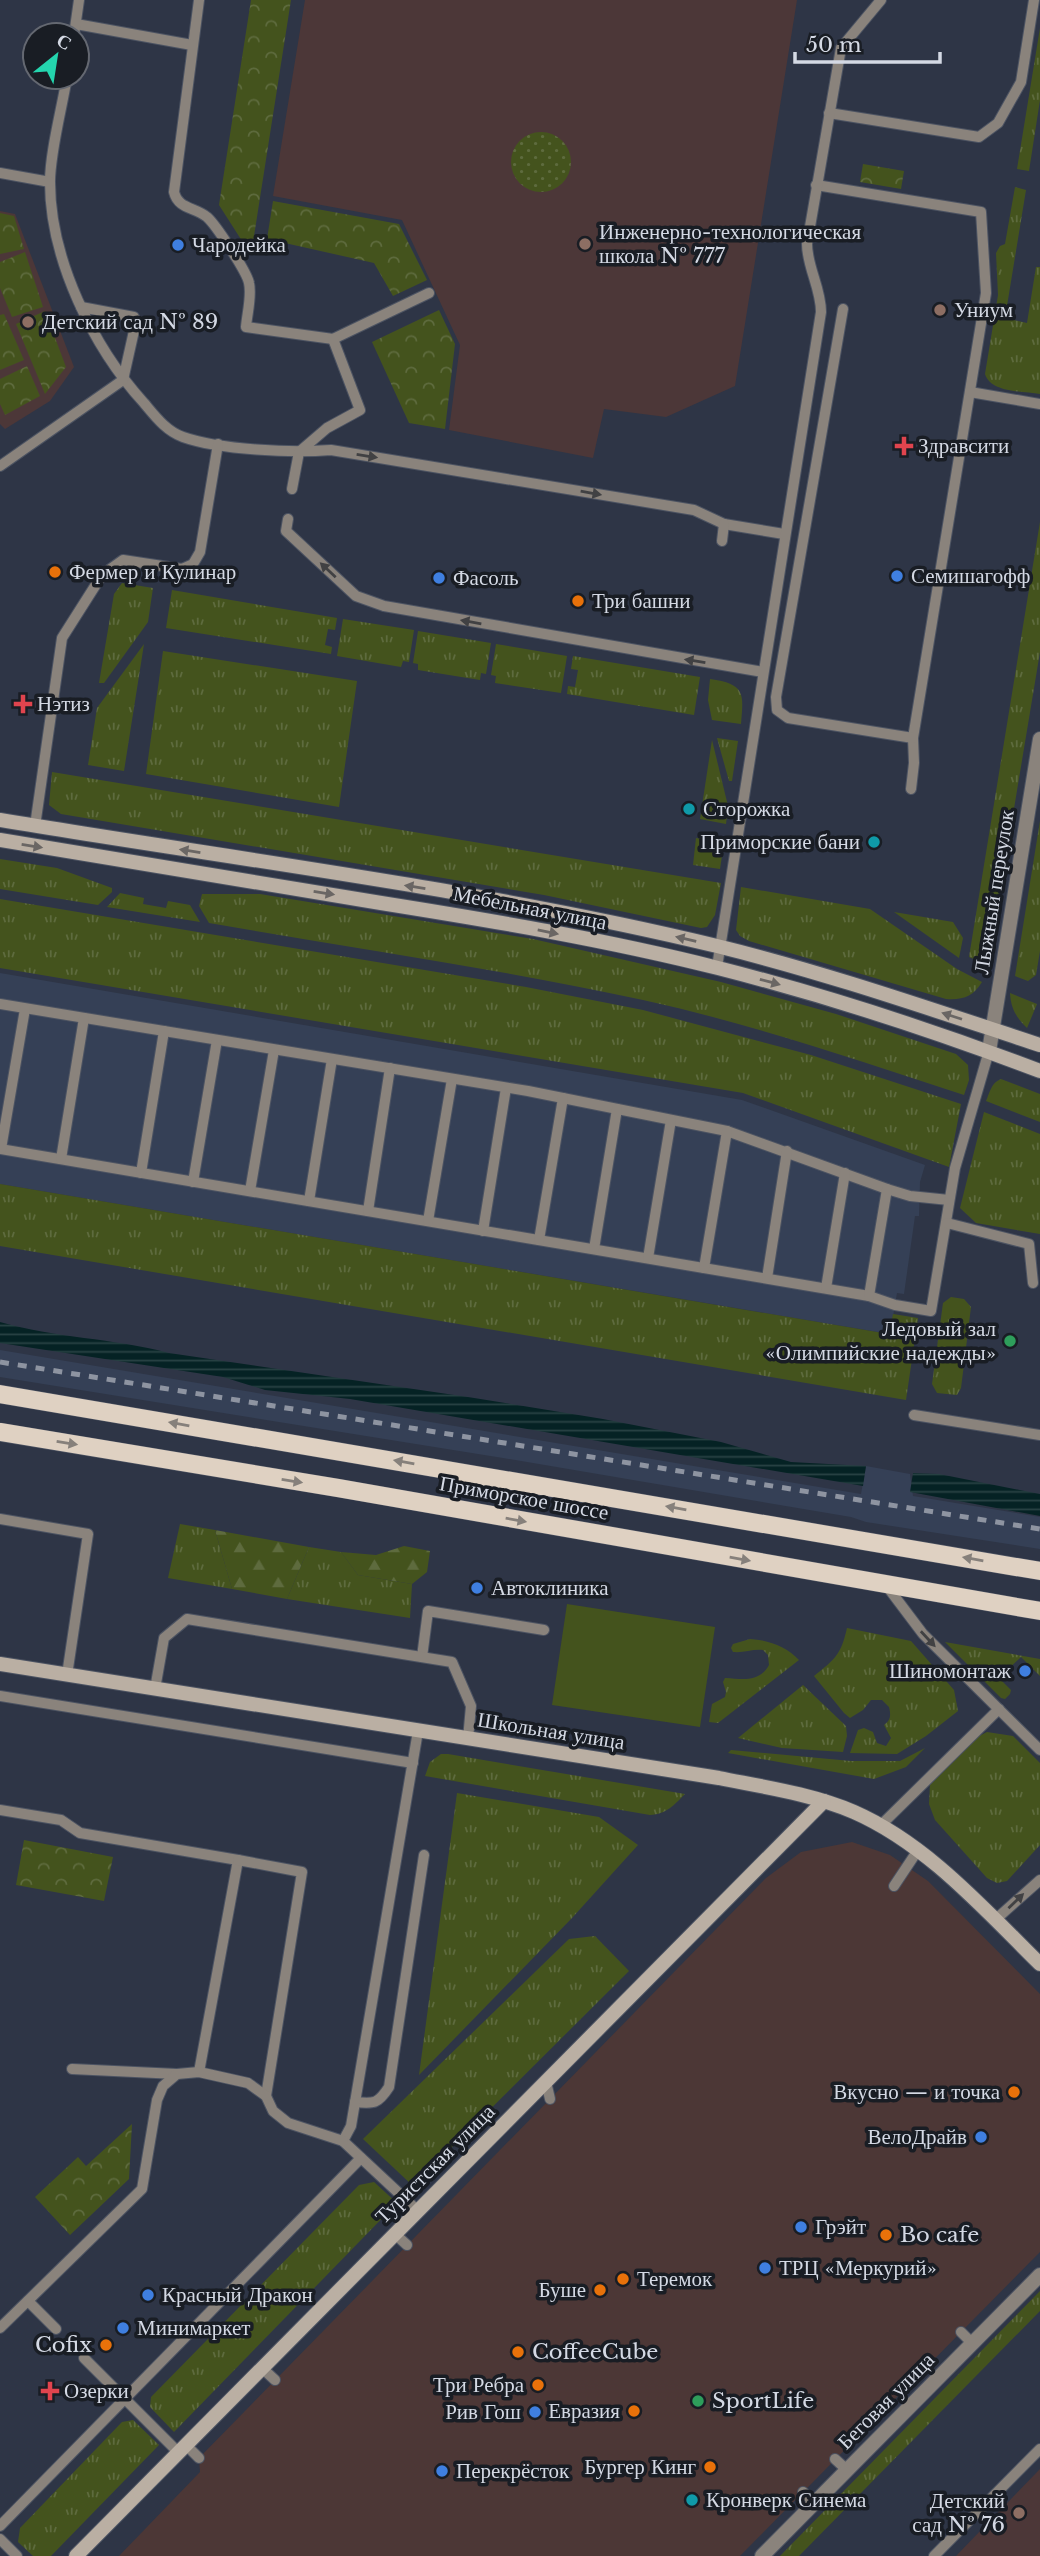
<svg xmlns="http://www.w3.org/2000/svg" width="1040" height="2556" font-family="'Libre Baskerville',serif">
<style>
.commercial{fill:#4c3736}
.built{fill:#354056}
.education{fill:#4c3738}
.grass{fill:url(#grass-tufts)}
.forest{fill:url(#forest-firs)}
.park{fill:url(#park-crowns)}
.garden{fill:url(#garden-dots)}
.pitch{fill:#44531d}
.water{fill:url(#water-rules)}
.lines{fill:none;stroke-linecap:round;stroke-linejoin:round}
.lane-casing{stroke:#4c5362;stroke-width:12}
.street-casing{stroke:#4c5362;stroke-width:16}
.secondary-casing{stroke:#4c5362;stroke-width:16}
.primary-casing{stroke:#4c5362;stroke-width:19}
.lane{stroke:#8a837c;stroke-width:10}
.street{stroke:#8a837c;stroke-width:14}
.secondary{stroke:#baafa3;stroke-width:14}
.primary{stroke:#dfd1c2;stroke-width:18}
.rail{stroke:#8e94a1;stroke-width:5;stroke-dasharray:9 9;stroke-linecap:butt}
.oneway{fill:#414143}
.oneway2{fill:#6a6664}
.oneway3{fill:#86807b}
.education-dot{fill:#8d6e63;stroke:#191d24;stroke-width:2.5}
.shop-dot{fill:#3f7fe0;stroke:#191d24;stroke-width:2.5}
.health-dot{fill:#e0444e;stroke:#191d24;stroke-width:2.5}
.food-dot{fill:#e8710a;stroke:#191d24;stroke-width:2.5}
.culture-dot{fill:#0f9aa8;stroke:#191d24;stroke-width:2.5}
.leisure-dot{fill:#2e9e5b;stroke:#191d24;stroke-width:2.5}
.labels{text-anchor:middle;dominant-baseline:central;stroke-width:7;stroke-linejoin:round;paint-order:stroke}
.poi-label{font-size:21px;fill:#d4d9e4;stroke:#191d24;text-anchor:start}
.street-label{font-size:21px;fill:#d4d9e4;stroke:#191d24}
</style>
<defs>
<pattern id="grass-tufts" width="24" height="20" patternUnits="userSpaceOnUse" patternTransform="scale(1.75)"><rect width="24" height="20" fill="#44531d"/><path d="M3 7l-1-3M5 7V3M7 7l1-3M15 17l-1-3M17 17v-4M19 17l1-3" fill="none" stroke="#5e6b3e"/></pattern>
<pattern id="forest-firs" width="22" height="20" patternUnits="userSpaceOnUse" patternTransform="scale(1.75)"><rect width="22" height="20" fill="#44531d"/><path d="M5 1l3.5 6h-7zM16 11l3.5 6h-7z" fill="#5e6b3e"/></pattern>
<pattern id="park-crowns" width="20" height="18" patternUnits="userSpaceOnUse" patternTransform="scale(1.75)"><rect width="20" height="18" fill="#44531d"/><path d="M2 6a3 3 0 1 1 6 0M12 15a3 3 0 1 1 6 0" fill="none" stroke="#5e6b3e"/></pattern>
<pattern id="garden-dots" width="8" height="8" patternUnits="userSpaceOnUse" patternTransform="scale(1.75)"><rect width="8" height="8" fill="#44531d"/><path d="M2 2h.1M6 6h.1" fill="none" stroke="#5e6b3e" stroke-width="1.8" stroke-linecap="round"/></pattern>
<pattern id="water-rules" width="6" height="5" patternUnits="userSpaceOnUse" patternTransform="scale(1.75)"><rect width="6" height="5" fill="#052224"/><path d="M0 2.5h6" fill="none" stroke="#294244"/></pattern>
</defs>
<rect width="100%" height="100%" fill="#2e3546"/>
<!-- commercial -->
<polygon class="commercial" points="852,1842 890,1855 928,1881 1040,1994 1040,2252 740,2556 119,2556 200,2472 199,2458 766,1878 801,1852"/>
<!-- built -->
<g class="built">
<polygon points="0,973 742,1100 925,1165 920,1182 919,1216 915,1216 904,1294 897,1293 890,1334 0,1184"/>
<polygon points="0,1350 861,1494 866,1466 910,1474 913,1496 1040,1517 1040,1549 866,1522 851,1517 503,1458 0,1377"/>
</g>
<!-- education -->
<g class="education">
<polygon points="305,0 797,0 735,386 666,417 604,409 593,458 449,430 460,345 402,220 273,196"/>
<polygon points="0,211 15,214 74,367 50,401 5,429 0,424"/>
<polygon points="1040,2469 1040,2556 956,2556"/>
</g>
<!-- grass -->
<g class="grass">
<polygon points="1040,28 1040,100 1029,171 1017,169"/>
<path d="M1015 187 1026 190 1005 318 1027 323 1036 267H1040V394C1023 391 991 393 985 374L998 295 996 253 1000 246 1005 244Z"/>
<polygon points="1040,522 1040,652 988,965 969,957"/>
<polygon points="122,583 153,588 148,622 104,683 99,683 114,594"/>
<polygon points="172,590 337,618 335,630 328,629 325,645 332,647 331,654 166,628"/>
<polygon points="343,619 414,630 409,662 403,661 401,667 337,656"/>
<polygon points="418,631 491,643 486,674 481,673 480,680 418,670 418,664 413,663"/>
<polygon points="144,644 124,771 88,765 97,708"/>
<polygon points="496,644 567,656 561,693 495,683 496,676 491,675"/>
<polygon points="163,651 357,681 339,807 146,774"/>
<polygon points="573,656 700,677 694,715 567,694 568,686 575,687 578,670 571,669"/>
<path d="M710 679C745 684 744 693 741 724L712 720 708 700Z"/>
<polygon points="717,738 738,741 732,781 729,781"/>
<polygon points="712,740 728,806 726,824 700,819"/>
<polygon points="52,772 721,883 715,915 707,927 701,928 544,895 61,814 49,805"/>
<polygon points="1040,821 1040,951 1036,975 1028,981 1015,976"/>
<polygon points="696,838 724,842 720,869 693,865"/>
<polygon points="0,859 57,868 112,888 112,892 98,905 0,889"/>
<path d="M741 887 870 909 957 969 982 982C973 997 963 1000 946 999L749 941 740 936 736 930Z"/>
<polygon points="120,893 144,898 143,904 166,908 168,901 190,905 200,922 107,907"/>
<path d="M202 894H260L533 939 721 982 836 1014 956 1054 968 1065 969 1080 964 1095C858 1060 752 1024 643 1000 499 969 354 948 209 923L199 906Z"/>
<polygon points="0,899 526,987 643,1010 811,1055 961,1104 949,1167 743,1093 0,968"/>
<polygon points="894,912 953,922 963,938 959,958"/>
<path d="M1010 993 1037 1004 1027 1028C1016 1017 1011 1009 1010 993Z"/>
<path d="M1001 1079 1040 1094V1122L986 1101C990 1092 991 1083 1001 1079Z"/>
<polygon points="984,1112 1040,1134 1040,1234 976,1223 960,1208"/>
<polygon points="0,1184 889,1334 893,1314 918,1318 906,1400 0,1246"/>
<polygon points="951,1297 964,1299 971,1307 961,1388 957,1395 937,1393 932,1384 943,1303"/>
<polygon points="180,1524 215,1530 232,1589 168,1578"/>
<polygon points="309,1547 341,1552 358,1575 412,1584 410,1618 287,1599"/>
<path d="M847 1628 911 1641 954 1690 958 1711 926 1736 897 1754 850 1753 858 1730 864 1728 873 1732 877 1743 886 1746 891 1738 884 1725C891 1720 891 1715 889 1707L882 1700H871L863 1710 850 1718 844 1713 814 1676C835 1659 841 1655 847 1628Z"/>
<path d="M750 1639C768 1640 786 1646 799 1660L718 1723 709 1722 712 1704 725 1697 726 1692 723 1682 725 1678C743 1679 759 1683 769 1665L768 1655 763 1650C752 1649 744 1653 733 1652L731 1648 733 1644Z"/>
<polygon points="945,1642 1040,1659 1040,1676 1021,1657 999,1678 1011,1690 1010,1694 1005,1699 1001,1698"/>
<polygon points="803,1685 846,1726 847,1736 843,1752 782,1748 738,1738"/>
<polygon points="987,1732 1013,1736 1040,1763 1040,1845 1007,1881 997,1883 987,1878 935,1820 929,1804 930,1784 964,1744"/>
<polygon points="925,1748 906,1767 874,1779 728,1753 731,1750 851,1761 900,1761"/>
<path d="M441 1754H448L685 1794C674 1805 667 1814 650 1815L425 1776 430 1762Z"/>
<polygon points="457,1793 599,1817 638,1845 572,1918 419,2075"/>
<polygon points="595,1936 629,1971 413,2186 363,2139 569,1939"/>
<polygon points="374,2182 397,2203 174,2432 150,2407 151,2397 359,2185"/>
<polygon points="1040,2291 1040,2311 799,2556 780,2556"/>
<polygon points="133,2420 159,2445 51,2556 33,2556 18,2542 20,2528 122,2422"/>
</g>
<!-- forest -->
<g class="forest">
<polygon points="215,1530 309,1547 287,1599 232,1589"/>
<polygon points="404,1546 430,1551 427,1572 412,1584 358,1575 341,1552 376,1555"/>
</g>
<!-- park -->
<g class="park">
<polygon points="251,0 291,0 251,255 219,205"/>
<polygon points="863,164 904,171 901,189 860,182"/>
<polygon points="273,201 399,224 427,280 393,296 374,263 267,239"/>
<polygon points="0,213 14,216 24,249 0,254"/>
<polygon points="25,252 43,307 12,317 0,288 0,262"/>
<polygon points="439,310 455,344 445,429 409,423 372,342"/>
<polygon points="45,311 66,367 45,394 16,324"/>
<polygon points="4,314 24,360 0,370 0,315"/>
<polygon points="27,366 40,396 5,415 0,404 0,379"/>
<polygon points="24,1840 113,1857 104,1901 16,1885"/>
<polygon points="132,2124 129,2179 70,2235 35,2197 78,2157 86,2166"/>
</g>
<!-- garden -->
<circle class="garden" cx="541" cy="162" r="30"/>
<!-- pitch -->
<polygon class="pitch" points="567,1604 715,1627 700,1727 552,1705"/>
<!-- water -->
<g class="water">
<path d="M0 1322C55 1338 113 1338 169 1353L468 1397 603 1419 721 1442 791 1462 866 1466 863 1486 350 1399 265 1390 223 1377 0 1343Z"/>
<polygon points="913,1473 939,1474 1040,1494 1040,1516 910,1492"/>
</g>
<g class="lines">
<defs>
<g id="lane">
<path d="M199 0 174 192C178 209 195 207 207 217 216 225 247 272 249 283 252 296 247 314 246 327L333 339 429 293"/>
<polyline points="76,24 192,45"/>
<polyline points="74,35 79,0"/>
<path d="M67 77C62 108 50 152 50 182 50 259 93 347 144 403 155 416 166 431 183 437 220 450 292 453 331 450L694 510 724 524 784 534"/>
<polyline points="829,113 979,137 998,123 1021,82 1034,0"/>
<polyline points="0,173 50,182"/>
<polyline points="816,185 981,212 986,293 913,738 914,763 911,789"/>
<polyline points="843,309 776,697 777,710 788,718 913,738"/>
<polyline points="970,392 1040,404"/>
<polyline points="0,466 123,380 136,322 134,317 81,307"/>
<polyline points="292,489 299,452 327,428 360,410 333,339"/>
<polyline points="288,519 286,531 356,596 384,606 763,672"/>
<polyline points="722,541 724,524"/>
<polyline points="35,826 62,638 102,575 123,560 182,569 193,564 200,552 218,444"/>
<path d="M717 967 821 312C821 288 807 267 807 244L841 48 881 0"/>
<polyline points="0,1004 528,1091 727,1131 887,1189 910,1196 949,1200"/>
<polyline points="0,1149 869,1296 895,1305 931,1311 955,1168 989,1051"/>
<polyline points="1,1149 25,1009"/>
<polyline points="61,1159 84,1018"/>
<polyline points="141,1173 164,1031"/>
<polyline points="193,1182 217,1040"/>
<polyline points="250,1191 274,1050"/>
<polyline points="309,1201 332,1059"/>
<polyline points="368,1211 390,1068"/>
<polyline points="428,1221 452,1079"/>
<polyline points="947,1223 1029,1244 1033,1283"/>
<polyline points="483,1231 506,1088"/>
<polyline points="539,1240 563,1098"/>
<polyline points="594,1249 617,1109"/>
<polyline points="648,1258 671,1120"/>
<polyline points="704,1268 727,1131"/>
<polyline points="767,1278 787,1151"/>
<polyline points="826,1288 845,1173"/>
<polyline points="869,1296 887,1189"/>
<polyline points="914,1415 1040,1435"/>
<polyline points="0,1519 88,1534 67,1675"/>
<polyline points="886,1585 923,1634 1040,1750"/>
<polyline points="422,1657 428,1611 544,1630"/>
<polyline points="155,1689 164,1638 187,1619 452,1662 471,1706 468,1739"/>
<polyline points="0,1696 413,1763"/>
<polyline points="0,1810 61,1820 80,1833 238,1860 199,2072"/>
<polyline points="880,1826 999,1709"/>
<polyline points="238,1860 302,1872 266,2096"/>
<polyline points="894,1886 918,1850"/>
<polyline points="995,1920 1040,1880"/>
<polyline points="72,2069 177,2074"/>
<polyline points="546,2082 550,2099"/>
<path d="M355 2102C374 2104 378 2104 389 2087L424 1855"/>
<polyline points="418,2211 343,2141 351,2126 418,1731"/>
<polyline points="395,2234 407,2245"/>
<polyline points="28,2301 56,2329"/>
<polyline points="0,2328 142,2189 157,2100 163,2086 177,2074 199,2072 248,2083 266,2096 273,2111 288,2123 343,2141"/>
<polyline points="961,2332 972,2343"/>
<polyline points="84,2358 178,2452"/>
<polyline points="262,2368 275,2380"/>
<polyline points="186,2445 199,2458"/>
<polyline points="835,2459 847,2470"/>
<polyline points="803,2492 814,2503"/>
<polyline points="0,2526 361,2158"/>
<polyline points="0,2539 17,2556"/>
<polyline points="934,2556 1040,2449"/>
</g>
<g id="street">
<polyline points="989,1051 1040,739"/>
<polyline points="762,2556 1040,2275"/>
</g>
<g id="secondary">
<path d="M0 820C239 860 481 889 717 946 827 973 933 1010 1040 1045"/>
<path d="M0 840C127 861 254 882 381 903 494 921 607 940 718 968 828 996 935 1031 1040 1071"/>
<path d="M0 1664 719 1778C764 1787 812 1794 854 1812 927 1844 984 1909 1040 1964"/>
<polyline points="76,2556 824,1801"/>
</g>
<g id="primary">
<polyline points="0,1394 1040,1571"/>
<polyline points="0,1432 338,1488 1040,1611"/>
</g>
</defs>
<!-- lane casing -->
<use href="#lane" class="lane-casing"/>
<!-- street casing -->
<use href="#street" class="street-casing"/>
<!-- secondary casing -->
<use href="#secondary" class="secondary-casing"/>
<!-- primary casing -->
<use href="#primary" class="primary-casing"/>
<!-- lane -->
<use href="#lane" class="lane"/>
<!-- street -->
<use href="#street" class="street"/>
<!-- secondary -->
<use href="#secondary" class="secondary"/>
<!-- primary -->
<use href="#primary" class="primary"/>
<!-- rail -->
<polyline class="rail" points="0,1362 1040,1529"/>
</g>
<!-- one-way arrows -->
<defs><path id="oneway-solid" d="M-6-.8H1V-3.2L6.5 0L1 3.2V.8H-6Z" transform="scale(1.75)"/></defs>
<g class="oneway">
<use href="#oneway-solid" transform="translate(367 456) rotate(9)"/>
<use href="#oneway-solid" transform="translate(591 493) rotate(10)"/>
<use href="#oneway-solid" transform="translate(328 570) rotate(-137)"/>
<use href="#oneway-solid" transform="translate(471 622) rotate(-170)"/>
<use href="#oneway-solid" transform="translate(695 661) rotate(-171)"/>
<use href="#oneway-solid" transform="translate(928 1639) rotate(47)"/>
<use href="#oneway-solid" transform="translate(1016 1901) rotate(-44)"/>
</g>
<g class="oneway2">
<use href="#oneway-solid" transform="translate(32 846) rotate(9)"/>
<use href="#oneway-solid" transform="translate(190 851) rotate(-171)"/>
<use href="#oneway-solid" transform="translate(415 887) rotate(-171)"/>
<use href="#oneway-solid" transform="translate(324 893) rotate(9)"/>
<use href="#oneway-solid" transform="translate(548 932) rotate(11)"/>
<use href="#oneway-solid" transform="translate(686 939) rotate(-167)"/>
<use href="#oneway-solid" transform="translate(770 982) rotate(15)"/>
<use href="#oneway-solid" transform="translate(952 1016) rotate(-162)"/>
</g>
<g class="oneway3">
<use href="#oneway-solid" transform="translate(179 1424) rotate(-170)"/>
<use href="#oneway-solid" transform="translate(67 1443) rotate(9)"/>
<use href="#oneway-solid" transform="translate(404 1462) rotate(-170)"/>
<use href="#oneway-solid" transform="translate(292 1481) rotate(9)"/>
<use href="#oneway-solid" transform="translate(676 1508) rotate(-170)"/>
<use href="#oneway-solid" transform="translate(516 1520) rotate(10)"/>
<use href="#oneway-solid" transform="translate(740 1559) rotate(10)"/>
<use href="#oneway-solid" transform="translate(973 1559) rotate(-170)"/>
</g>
<!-- markers -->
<g class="education-dot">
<circle cx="585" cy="244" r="7"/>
<circle cx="940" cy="310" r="7"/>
<circle cx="28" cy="322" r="7"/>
<circle cx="1019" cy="2513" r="7"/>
</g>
<g class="shop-dot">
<circle cx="178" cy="245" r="7"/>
<circle cx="897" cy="576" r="7"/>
<circle cx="439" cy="578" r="7"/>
<circle cx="477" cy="1588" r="7"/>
<circle cx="1025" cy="1671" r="7"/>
<circle cx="981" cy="2137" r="7"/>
<circle cx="801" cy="2227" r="7"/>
<circle cx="765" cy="2268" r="7"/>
<circle cx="148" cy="2295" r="7"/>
<circle cx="123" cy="2328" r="7"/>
<circle cx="535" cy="2412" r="7"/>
<circle cx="442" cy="2471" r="7"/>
</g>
<g class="health-dot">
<path d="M900.5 435.5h7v7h7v7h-7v7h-7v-7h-7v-7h7z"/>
<path d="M19.5 693.5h7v7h7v7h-7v7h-7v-7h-7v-7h7z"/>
<path d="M46.5 2380.5h7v7h7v7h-7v7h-7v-7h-7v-7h7z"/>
</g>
<g class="food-dot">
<circle cx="55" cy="572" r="7"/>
<circle cx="578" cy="601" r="7"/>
<circle cx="1014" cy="2092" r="7"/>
<circle cx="886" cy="2235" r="7"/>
<circle cx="623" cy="2279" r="7"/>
<circle cx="600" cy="2290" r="7"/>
<circle cx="106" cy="2345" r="7"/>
<circle cx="518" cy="2352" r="7"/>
<circle cx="538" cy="2385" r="7"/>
<circle cx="634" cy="2411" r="7"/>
<circle cx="710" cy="2467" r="7"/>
</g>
<g class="culture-dot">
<circle cx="689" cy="809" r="7"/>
<circle cx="874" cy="842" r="7"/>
<circle cx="692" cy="2500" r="7"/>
</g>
<g class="leisure-dot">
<circle cx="1010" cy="1341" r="7"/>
<circle cx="698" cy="2401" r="7"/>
</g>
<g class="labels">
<!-- poi labels -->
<g class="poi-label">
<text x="599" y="232">Инженерно-технологическая<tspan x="599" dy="24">школа № 777</tspan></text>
<text x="192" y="245">Чародейка</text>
<text x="954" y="310">Униум</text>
<text x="42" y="322">Детский сад № 89</text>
<text x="918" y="446">Здравсити</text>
<text x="69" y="572">Фермер и Кулинар</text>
<text x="911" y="576">Семишагофф</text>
<text x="453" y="578">Фасоль</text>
<text x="592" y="601">Три башни</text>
<text x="37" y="704">Нэтиз</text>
<text x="703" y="809">Сторожка</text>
<text x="860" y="842" text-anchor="end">Приморские бани</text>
<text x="996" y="1329" text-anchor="end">Ледовый зал<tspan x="996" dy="24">«Олимпийские надежды»</tspan></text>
<text x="491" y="1588">Автоклиника</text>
<text x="1011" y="1671" text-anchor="end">Шиномонтаж</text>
<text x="1000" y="2092" text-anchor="end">Вкусно — и точка</text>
<text x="967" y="2137" text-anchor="end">ВелоДрайв</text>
<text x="815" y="2227">Грэйт</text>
<text x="900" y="2235">Bo cafe</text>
<text x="779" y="2268">ТРЦ «Меркурий»</text>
<text x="637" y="2279">Теремок</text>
<text x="586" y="2290" text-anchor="end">Буше</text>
<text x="162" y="2295">Красный Дракон</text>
<text x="137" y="2328">Минимаркет</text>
<text x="92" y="2345" text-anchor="end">Cofix</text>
<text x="532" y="2352">CoffeeCube</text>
<text x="524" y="2385" text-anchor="end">Три Ребра</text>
<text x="64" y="2391">Озерки</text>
<text x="712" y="2401">SportLife</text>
<text x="620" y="2411" text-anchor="end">Евразия</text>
<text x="521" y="2412" text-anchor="end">Рив Гош</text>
<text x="696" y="2467" text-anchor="end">Бургер Кинг</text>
<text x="456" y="2471">Перекрёсток</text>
<text x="706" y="2500">Кронверк Синема</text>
<text x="1005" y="2501" text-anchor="end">Детский<tspan x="1005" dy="24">сад № 76</tspan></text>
</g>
<!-- street labels -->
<g class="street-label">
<text transform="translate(994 892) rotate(-81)">Лыжный переулок</text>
<text transform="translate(530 908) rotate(11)">Мебельная улица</text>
<text transform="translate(524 1498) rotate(10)">Приморское шоссе</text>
<text transform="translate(551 1731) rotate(9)">Школьная улица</text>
<text transform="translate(435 2164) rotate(-45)">Туристская улица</text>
<text transform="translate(886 2401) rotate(-45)">Беговая улица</text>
</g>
</g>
<!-- north arrow -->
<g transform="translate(56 56) rotate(30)"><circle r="33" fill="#191d24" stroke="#646871" stroke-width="2"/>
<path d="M0-5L12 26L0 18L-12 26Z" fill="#24d5ae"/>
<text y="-10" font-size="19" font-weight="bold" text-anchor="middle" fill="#d4d9e4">С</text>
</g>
<!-- scale -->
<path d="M795 52v10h145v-10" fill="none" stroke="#d4d9e4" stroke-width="3.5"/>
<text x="806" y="52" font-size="21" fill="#d4d9e4" stroke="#191d24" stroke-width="5" paint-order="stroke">50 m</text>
</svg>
